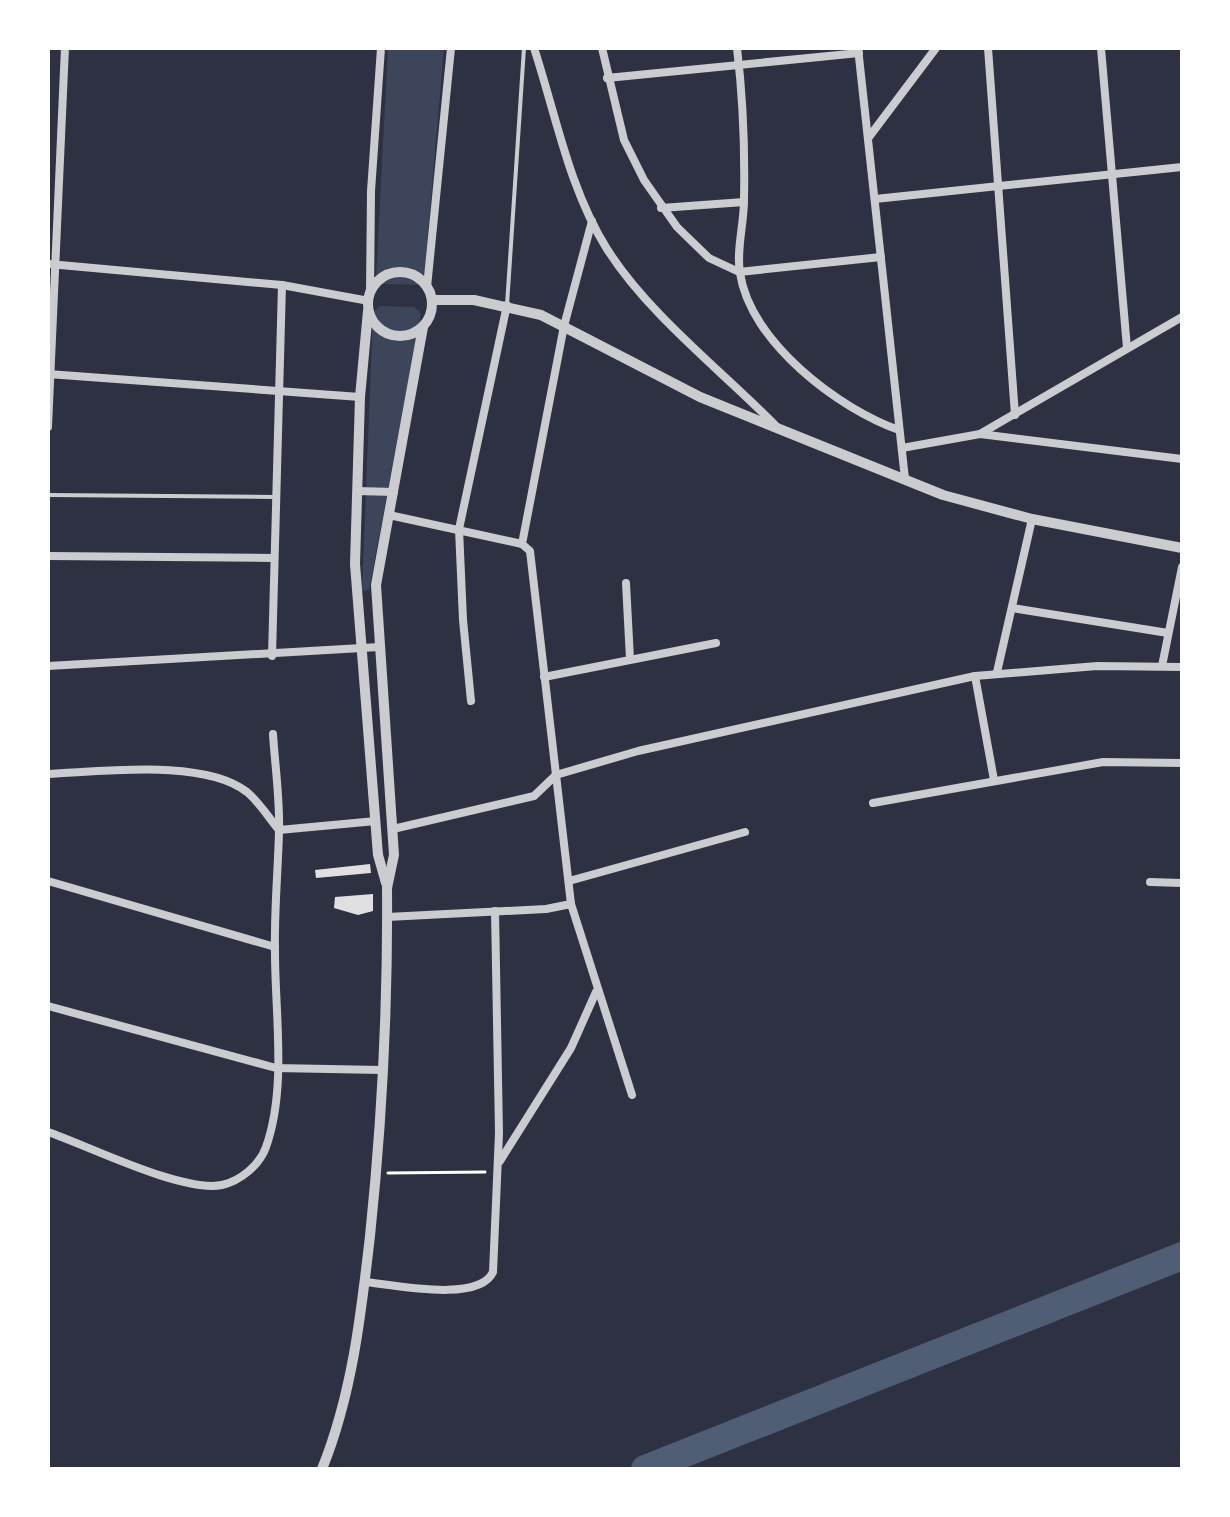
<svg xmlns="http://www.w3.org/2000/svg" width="1230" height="1517" font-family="Cabin,sans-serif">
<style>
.green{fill:#3c4559}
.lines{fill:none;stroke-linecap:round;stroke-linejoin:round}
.river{stroke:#4f5d75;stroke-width:28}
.building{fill:#e0e0e3}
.path{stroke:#fff;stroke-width:3}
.service{stroke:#caccd0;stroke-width:4}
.minor{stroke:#caccd0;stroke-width:8}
.tertiary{stroke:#caccd0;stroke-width:10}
</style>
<rect width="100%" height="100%" fill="#2d3142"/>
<!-- green -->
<g class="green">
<polygon points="388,48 444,48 424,279 419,285 382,284 376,277"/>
<polygon points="379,306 414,307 421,313 369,590 362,591 373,313"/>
</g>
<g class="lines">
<!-- river -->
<polyline class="river" points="645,1469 1182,1256"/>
</g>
<!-- building -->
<g class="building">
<polygon points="370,864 371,873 316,878 315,870"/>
<polygon points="373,894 373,911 358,915 334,908 335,897"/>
</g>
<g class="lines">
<!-- path -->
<polyline class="path" points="388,1173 485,1172"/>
<!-- service -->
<g class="service">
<polyline points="507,305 524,48"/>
<polyline points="48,495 275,497"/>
</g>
<!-- minor -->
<g class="minor">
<path d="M534 48C556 115 569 189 607 249 648 314 722 371 776 426"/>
<polyline points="602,48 624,140 644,180 677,227 709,258 739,272 881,257"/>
<path d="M737 48C743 98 745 150 744 200 744 224 736 251 740 273 750 342 839 409 899 430"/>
<polyline points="858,48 905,479"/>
<polyline points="988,48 1015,415"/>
<polyline points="1101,48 1127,348"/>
<polyline points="607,78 859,53"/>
<polyline points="869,137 936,48"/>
<polyline points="875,199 1182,167"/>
<polyline points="661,208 744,202"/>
<polyline points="592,221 564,326 522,544 530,551 571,904 632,1095"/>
<polyline points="49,264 282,285 369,301"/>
<polyline points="427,287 451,48"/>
<polyline points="370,293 371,191 381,48"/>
<polyline points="48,374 360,397"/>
<polyline points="48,427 65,48"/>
<polyline points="980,434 1182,459"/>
<polyline points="902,448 980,434 1182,317"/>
<polyline points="357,491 394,492"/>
<polyline points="389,515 522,544"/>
<polyline points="48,556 274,558"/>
<polyline points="626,583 630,659"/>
<polyline points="1012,608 1168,633"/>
<polyline points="272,656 282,285"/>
<polyline points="48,666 379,647"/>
<polyline points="1162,666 1182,567"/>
<polyline points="997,672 1032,519"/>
<polyline points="975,676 994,780"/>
<polyline points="544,677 716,643"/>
<polyline points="471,701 463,620 459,529 507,305"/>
<path d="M48 774C100 772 204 758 247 792 259 802 269 818 279 830L376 821"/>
<polyline points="873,803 1103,762 1182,763"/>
<polyline points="393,829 534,796 556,775 638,751 975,676 1097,666 1182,667"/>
<polyline points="48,881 275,947"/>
<polyline points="569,881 745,832"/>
<polyline points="1150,882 1182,883"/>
<polyline points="387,917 546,909 571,904"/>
<polyline points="48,1006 276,1068 382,1070"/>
<path d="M48 1132C89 1146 182 1193 222 1185 240 1181 260 1165 266 1147 287 1088 275 1014 275 953 274 912 278 872 279 831 280 799 275 766 273 734"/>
<polyline points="500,1161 571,1048 596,992"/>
<path d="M365 1282C395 1285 479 1303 493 1272L499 1133 495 911"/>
</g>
<!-- tertiary -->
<g class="tertiary">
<circle cx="400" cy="304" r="32"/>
<polyline points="432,300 474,300 541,315 700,397 943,495 1032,519 1182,548"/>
<polyline points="368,311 360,397 355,564 378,855 386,883"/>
<path d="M322 1469C352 1395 361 1315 370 1236 382 1121 388 1004 387 888L394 855 376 585 423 327"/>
</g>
</g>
<!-- border -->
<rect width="1230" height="1517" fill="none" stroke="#ffffff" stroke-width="100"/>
</svg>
